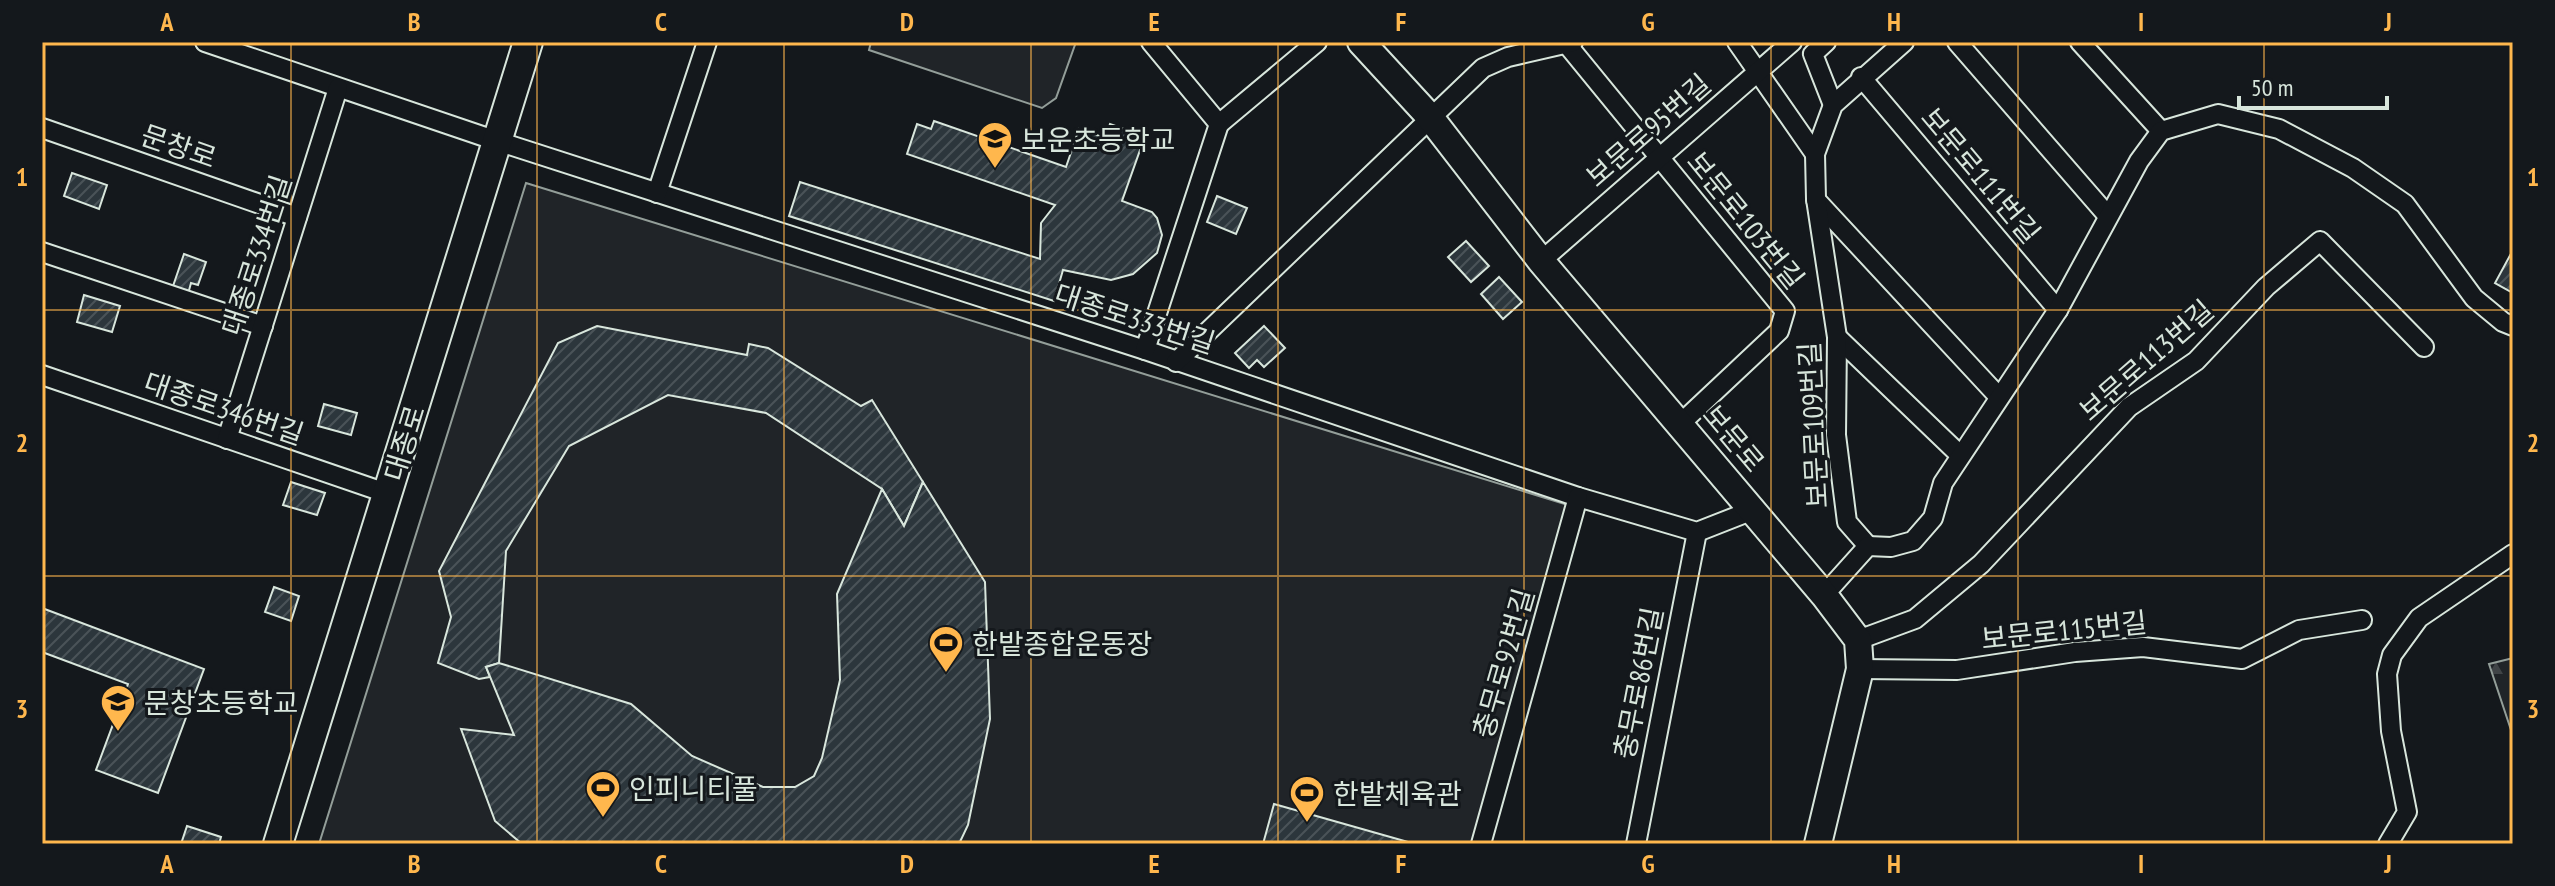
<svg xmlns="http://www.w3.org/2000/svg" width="2555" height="886" font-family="'PT Sans Narrow','Noto Sans KR',sans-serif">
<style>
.forest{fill:url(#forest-firs);stroke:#939e99;stroke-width:2}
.pitch{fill:#202428;stroke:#939e99;stroke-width:2}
.building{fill:url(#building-hatch);stroke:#d8e6dc;stroke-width:2}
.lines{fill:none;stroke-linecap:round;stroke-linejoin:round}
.street-casing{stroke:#d8e6dc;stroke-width:22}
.secondary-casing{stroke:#d8e6dc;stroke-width:30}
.primary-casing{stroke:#d8e6dc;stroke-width:32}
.street{stroke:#14181c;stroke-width:18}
.secondary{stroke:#14181c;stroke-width:26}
.primary{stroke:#14181c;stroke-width:28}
.grid{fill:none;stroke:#ffb74d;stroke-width:2;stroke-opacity:0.55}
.labels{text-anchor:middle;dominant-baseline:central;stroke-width:6;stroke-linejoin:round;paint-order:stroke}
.street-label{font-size:28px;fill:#d8e6dc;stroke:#14181c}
.poi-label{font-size:28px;fill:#d8e6dc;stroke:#14181c;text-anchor:start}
.neatline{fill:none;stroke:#ffb74d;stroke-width:3}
.grid-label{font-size:26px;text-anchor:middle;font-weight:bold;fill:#ffb74d}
</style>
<defs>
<pattern id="forest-firs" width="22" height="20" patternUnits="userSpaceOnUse" patternTransform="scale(2)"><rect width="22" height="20" fill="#202428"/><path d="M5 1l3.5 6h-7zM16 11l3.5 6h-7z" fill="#404447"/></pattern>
<pattern id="building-hatch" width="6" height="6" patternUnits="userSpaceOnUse" patternTransform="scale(2)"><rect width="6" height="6" fill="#2c363c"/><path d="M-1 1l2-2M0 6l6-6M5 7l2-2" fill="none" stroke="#4a5358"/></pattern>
</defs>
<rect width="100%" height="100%" fill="#14181c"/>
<!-- forest -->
<polygon class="forest" points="2513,658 2513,736 2489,664"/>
<!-- pitch -->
<g class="pitch">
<polygon points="871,42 1076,42 1056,98 1042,108 869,50"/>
<polygon points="526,183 1568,505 1473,844 319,844"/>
</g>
<!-- building -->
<g class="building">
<polygon points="934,121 1066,167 1079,129 1105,138 1110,124 1145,136 1122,201 1152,212 1157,218 1162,235 1157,253 1133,274 1111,280 1063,270 1054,301 789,216 800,182 1040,259 1041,223 1055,205 907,154 917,124 931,129"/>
<polygon points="72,173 107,185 99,209 64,196"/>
<polygon points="1217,196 1247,208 1236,234 1207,222"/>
<polygon points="1466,241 1489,266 1471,282 1448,257"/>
<polygon points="2513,250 2513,293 2495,283"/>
<polygon points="184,254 206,262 198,285 191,283 188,294 172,289"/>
<polygon points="1499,277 1522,302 1503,319 1481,294"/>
<polygon points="84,295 120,306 112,332 77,322"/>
<polygon points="597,326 747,355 749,344 768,348 861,406 872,400 923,482 904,526 882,489 766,413 668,395 569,446 506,551 499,663 486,667 490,677 479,679 438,663 451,617 439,571 558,343"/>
<polygon points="1264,326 1285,348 1264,367 1257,360 1249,368 1235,353"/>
<polygon points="324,404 357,413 351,435 318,426"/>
<polygon points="291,482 325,493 317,515 283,505"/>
<polygon points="923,482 985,582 990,719 968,825 959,844 522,844 495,821 461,729 514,735 486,667 499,663 631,704 692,756 763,787 795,787 814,776 822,758 840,680 837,594 882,489 904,526"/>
<polygon points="274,587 299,596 291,621 265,612"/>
<polygon points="42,608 204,669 158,793 96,770 128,684 42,652"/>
<polygon points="1274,804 1415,844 1263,844"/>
<polygon points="187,826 221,837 219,844 181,844"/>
</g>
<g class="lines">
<defs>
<g id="street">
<polyline points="205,42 497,141 1145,350 1578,497 1697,532 1753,510"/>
<polyline points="1565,42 1785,311 1779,331 1680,424"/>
<polyline points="1737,42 1815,154"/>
<polyline points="1826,42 1813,54 1833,105"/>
<polyline points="1957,42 2108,216"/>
<polyline points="2080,42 2161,131"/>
<polyline points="1861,77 2058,310"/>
<polyline points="1219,124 1317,42"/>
<polyline points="42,128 297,217"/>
<polyline points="657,193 707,42"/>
<polyline points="1816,200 1999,397"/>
<polyline points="42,252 263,326"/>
<polyline points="1541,261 1792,42"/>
<polyline points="1837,337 1960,455"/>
<polyline points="1145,350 1219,124 1151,42"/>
<polyline points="1176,362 1483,68 1508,57 1573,42"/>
<polyline points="42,375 389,494"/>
<polyline points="227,439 338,88"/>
<polyline points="1868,546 1847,522 1836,435 1837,337 1816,199 1815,154 1833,105 1904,42"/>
<polyline points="1824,595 1868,546 1891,547 1913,541 1933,518 1943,483 2058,310 2139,161 2161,131 2218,114 2279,129 2353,168 2405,204 2474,298 2503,322 2513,326"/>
<polyline points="1858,640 1915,619 1981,564 2129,407 2196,361 2266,287 2320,241 2424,347"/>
<polyline points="1860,669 1957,670 2075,652 2143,647 2242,659 2299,630 2362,620"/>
<polyline points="1481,844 1578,497"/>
<polyline points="1636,844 1697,532"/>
<polyline points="2388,844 2407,812 2391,731 2387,674 2392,655 2419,618 2513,554"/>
</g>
<polyline id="secondary" points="1361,42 1429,116 1541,261 1824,595 1858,640 1860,669 1818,844"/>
<polyline id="primary" points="278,844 528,42"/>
</defs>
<!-- street casing -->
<use href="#street" class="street-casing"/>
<!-- secondary casing -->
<use href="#secondary" class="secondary-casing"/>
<!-- primary casing -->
<use href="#primary" class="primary-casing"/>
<!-- street -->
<use href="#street" class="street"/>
<!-- secondary -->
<use href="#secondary" class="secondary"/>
<!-- primary -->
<use href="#primary" class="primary"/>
</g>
<!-- grid -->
<path class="grid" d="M291 42V844M537 42V844M784 42V844M1031 42V844M1278 42V844M1524 42V844M1771 42V844M2018 42V844M2264 42V844M42 310H2513M42 576H2513"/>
<!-- icons -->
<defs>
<symbol id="school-pin" viewBox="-11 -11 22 30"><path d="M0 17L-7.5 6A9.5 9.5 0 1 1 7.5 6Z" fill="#ffb74d" stroke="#14181c"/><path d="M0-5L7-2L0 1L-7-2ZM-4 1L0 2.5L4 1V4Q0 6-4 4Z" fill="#111"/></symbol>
<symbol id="stadium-pin" viewBox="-11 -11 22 30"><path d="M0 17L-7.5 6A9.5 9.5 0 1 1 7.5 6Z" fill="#ffb74d" stroke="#14181c"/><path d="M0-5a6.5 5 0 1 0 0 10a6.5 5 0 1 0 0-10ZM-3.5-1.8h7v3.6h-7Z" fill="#111"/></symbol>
</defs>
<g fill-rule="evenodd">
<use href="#school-pin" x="975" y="119" width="40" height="54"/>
<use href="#stadium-pin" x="926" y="623" width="40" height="54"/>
<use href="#school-pin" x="98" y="682" width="40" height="54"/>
<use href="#stadium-pin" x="583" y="768" width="40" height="54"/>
<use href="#stadium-pin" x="1287" y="773" width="40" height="54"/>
</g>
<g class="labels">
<!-- street labels -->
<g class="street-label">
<text transform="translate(1648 130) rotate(-41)">보문로95번길</text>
<text transform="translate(179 146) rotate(19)">문창로</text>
<text transform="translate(1981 175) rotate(50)">보문로111번길</text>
<text transform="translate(1746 220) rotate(51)">보문로103번길</text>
<text transform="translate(256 255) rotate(-72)">대종로334번길</text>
<text transform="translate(1135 318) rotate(18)">대종로333번길</text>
<text transform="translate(2146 360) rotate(-41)">보문로113번길</text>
<text transform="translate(224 408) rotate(19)">대종로346번길</text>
<text transform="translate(1813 425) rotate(-93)">보문로109번길</text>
<text transform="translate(1734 438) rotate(50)">보문로</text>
<text transform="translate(404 443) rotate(-73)">대종로</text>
<text transform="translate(2064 630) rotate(-6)">보문로115번길</text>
<text transform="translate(1503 663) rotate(-74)">충무로92번길</text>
<text transform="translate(1638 683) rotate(-79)">충무로86번길</text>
</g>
<!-- poi labels -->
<g class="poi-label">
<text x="1021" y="139">보운초등학교</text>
<text x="972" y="643">한밭종합운동장</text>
<text x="144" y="702">문창초등학교</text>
<text x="629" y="788">인피니티풀</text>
<text x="1333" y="793">한밭체육관</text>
</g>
</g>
<!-- border -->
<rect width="2555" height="886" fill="none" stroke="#14181c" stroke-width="88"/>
<!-- scale -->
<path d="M2239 96v12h148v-12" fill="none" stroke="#d8e6dc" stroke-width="4"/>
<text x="2251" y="96" font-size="24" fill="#d8e6dc" stroke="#14181c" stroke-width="6" paint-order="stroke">50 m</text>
<rect x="44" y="44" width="2467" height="798" class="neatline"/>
<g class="grid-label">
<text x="167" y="31">A</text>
<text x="414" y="31">B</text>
<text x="661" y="31">C</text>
<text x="907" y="31">D</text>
<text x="1154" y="31">E</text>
<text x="1401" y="31">F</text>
<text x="1648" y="31">G</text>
<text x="1894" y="31">H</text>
<text x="2141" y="31">I</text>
<text x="2388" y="31">J</text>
<text x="22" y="186">1</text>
<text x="2533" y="186">1</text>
<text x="22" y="452">2</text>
<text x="2533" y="452">2</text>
<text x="22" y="718">3</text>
<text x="2533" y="718">3</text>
<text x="167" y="873">A</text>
<text x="414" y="873">B</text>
<text x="661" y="873">C</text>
<text x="907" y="873">D</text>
<text x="1154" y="873">E</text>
<text x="1401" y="873">F</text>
<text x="1648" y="873">G</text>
<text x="1894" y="873">H</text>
<text x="2141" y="873">I</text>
<text x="2388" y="873">J</text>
</g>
</svg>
